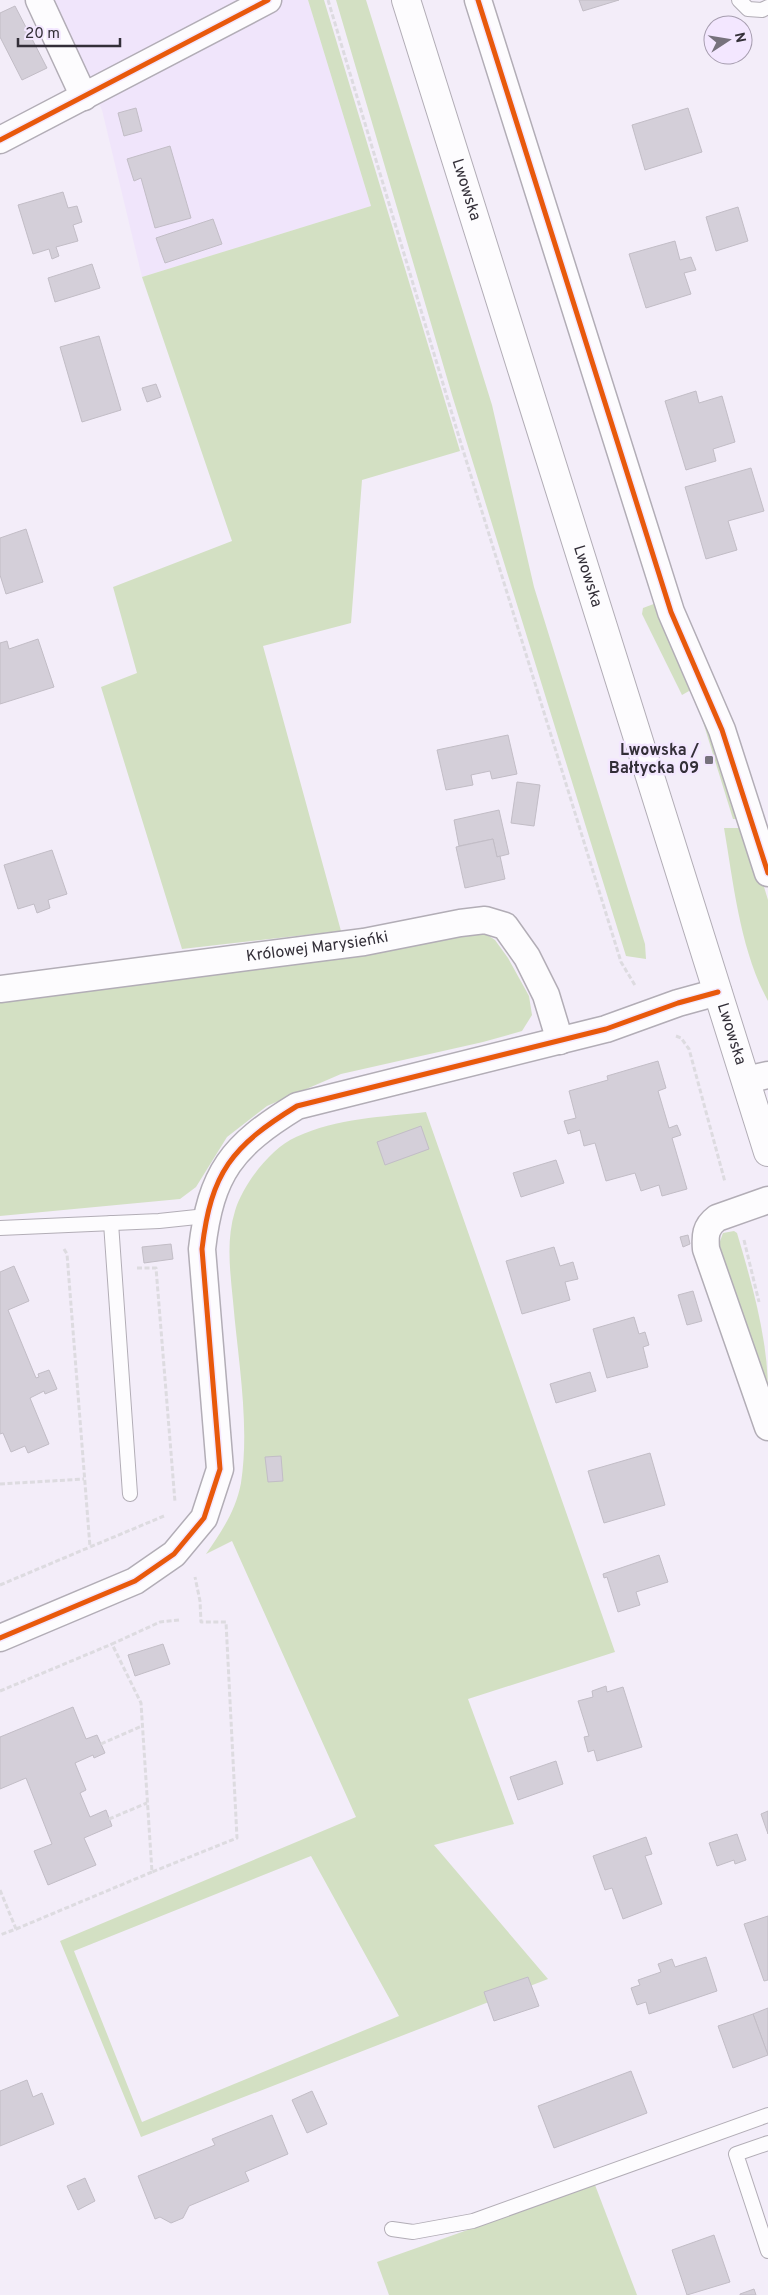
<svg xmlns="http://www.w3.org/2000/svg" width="768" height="2295" font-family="Overpass,sans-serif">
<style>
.built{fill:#f0e5fb}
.green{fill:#d3e0c3;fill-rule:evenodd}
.building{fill:#d4cfd9;stroke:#c2bdc6}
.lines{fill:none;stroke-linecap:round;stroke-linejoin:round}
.lane-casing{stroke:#b2adb6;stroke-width:16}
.street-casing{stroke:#b2adb6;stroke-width:29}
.primary-casing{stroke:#b2adb6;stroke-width:30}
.path{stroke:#dddbe0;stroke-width:3;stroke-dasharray:5 2.5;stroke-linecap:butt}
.lane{stroke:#fdfcfe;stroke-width:14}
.street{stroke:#fdfcfe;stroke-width:26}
.primary{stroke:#fdfcfe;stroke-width:28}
.cycleway-casing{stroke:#f3e7ff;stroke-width:8}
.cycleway{stroke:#e8590c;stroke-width:5}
.poi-dot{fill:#76727c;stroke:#f3e7ff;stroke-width:2}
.labels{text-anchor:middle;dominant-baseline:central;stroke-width:5;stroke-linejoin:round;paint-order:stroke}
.street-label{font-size:16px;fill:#332f38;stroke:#f3e7ff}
.poi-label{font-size:16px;font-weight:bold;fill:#332f38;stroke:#f3e7ff;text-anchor:end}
</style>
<rect width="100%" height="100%" fill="#f3edf9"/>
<!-- built -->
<polygon class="built" points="53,0 308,0 371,206 142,277 102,110"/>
<!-- green -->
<g class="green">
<polygon points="308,0 324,0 460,451 362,480 351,623 263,646 341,931 182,949 101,687 137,673 113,587 232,541 142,277 371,206"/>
<polygon points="336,0 366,0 492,405 534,587 645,944 646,959 626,956 452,395"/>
<polygon points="659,602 696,687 682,695 642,614 643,608"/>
<polygon points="696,699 742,819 733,819"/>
<path d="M724 828H746L768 900V1001C740 949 734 886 724 828Z"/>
<polygon points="480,930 495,940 508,958 529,996 532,1015 522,1031 483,1042 341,1074 267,1106 227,1137 196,1187 180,1199 0,1216 0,997"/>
<path d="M426 1112 615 1652 468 1699 514 1824 434 1845 548 1979 141 2137 60 1941 356 1817 232 1541 206 1554C222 1531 236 1510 241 1483 250 1424 238 1360 233 1301 230 1271 226 1240 235 1211 243 1184 271 1148 296 1137 337 1118 383 1117 426 1112ZM311 1856 399 2016 142 2122 74 1951Z"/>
<path d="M734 1231 737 1233C752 1284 768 1339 768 1392L719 1244 723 1233Z"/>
<polygon points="595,2185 637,2295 389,2295 377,2262"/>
</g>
<!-- building -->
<g class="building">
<polygon points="579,0 619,0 583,11"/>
<polygon points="15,6 47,68 22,80 0,37 0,13"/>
<polygon points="136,108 142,131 124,136 118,113"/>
<polygon points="688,108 702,152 645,170 632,125"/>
<polygon points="170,146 191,218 155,228 141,178 134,181 127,159"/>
<polygon points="63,192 68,208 77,206 82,222 73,225 78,241 56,247 59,256 52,259 49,249 33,254 18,205"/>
<polygon points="738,207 748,241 716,251 706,217"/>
<polygon points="213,219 222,244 165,263 156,238"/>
<polygon points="675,241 680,260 691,257 696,270 684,273 691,294 646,308 629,254"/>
<polygon points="92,264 100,288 55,302 48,278"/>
<polygon points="99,336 121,410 82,422 60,347"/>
<polygon points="156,384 161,397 147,402 142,388"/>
<polygon points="696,391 699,403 722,396 735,442 713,449 716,461 686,470 665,401"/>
<polygon points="751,468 764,511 728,521 737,550 706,559 685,487"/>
<polygon points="26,529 43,582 6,594 0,575 0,538"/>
<polygon points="38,639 54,687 0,704 0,643 7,641 9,649"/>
<polygon points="508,735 517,774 492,779 490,771 471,775 473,785 446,790 437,750"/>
<polygon points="517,782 540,785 534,826 511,823"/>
<polygon points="499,810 509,854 497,857 493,839 459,846 454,820"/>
<polygon points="493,839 497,857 500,856 505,879 465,888 456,847"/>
<polygon points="52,850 67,894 48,900 50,908 37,913 34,904 18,909 4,865"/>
<polygon points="658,1061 666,1088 658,1091 669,1128 677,1125 681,1135 672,1138 687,1189 662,1196 659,1185 641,1191 635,1173 606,1181 595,1143 584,1146 580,1130 568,1134 564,1121 576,1118 569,1091 608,1080 607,1076"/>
<polygon points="421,1126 429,1149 385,1165 377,1142"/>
<polygon points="556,1160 564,1183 521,1197 513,1173"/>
<polygon points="688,1235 690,1244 683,1247 680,1237"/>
<polygon points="171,1244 173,1259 144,1263 142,1247"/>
<polygon points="554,1247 560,1266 573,1262 578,1279 565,1282 570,1300 522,1314 506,1261"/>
<polygon points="14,1266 29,1301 8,1310 36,1378 39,1377 38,1374 49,1370 57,1389 45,1394 44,1391 30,1398 49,1444 28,1453 25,1446 11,1452 3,1433 0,1434 0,1272"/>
<polygon points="693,1291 702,1321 687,1325 678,1295"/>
<polygon points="634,1317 639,1334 645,1332 649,1345 643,1347 648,1367 607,1378 593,1329"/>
<polygon points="590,1372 596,1391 556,1403 550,1384"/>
<polygon points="650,1453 665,1505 604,1523 588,1471"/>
<polygon points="281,1456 283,1481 268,1482 265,1457"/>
<polygon points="659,1555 668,1582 636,1592 640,1605 618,1612 607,1577 604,1578 603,1574"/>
<polygon points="163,1644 170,1664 135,1676 128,1655"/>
<polygon points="606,1686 607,1692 623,1687 642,1747 597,1761 594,1750 588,1752 584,1737 589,1736 578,1701 593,1697 592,1691"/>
<polygon points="73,1707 86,1739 97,1735 105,1753 94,1758 93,1755 75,1763 86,1790 80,1793 90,1817 106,1810 112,1826 84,1838 96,1865 48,1885 34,1851 52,1844 26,1778 0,1789 0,1737"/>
<polygon points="556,1761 563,1784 518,1800 510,1777"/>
<polygon points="768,1811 768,1834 761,1814"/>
<polygon points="737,1834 746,1860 735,1864 734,1860 717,1866 709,1843"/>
<polygon points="646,1837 652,1854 645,1856 662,1904 623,1919 612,1888 605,1890 593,1856"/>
<polygon points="768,1916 768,1980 764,1981 744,1924"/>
<polygon points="706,1957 717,1991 649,2014 646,2002 637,2005 631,1988 640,1985 638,1980 661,1972 658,1964 672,1959 675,1967"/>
<polygon points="528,1977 539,2006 494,2021 484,1992"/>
<polygon points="768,2008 768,2055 753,2014"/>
<polygon points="753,2014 768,2055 733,2068 718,2026"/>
<polygon points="631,2071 647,2113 554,2148 538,2106"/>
<polygon points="27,2080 33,2097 42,2093 54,2124 0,2146 0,2091"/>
<polygon points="312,2091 327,2124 307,2133 292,2100"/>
<polygon points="272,2115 288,2154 245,2172 249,2181 189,2206 183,2218 171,2223 160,2217 155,2219 138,2176 215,2145 212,2139"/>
<polygon points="85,2178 95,2201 78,2210 67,2186"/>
<polygon points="714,2235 730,2282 687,2295 672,2250"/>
<polygon points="754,2289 756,2295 740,2295 740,2294"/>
</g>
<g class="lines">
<defs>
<g id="lane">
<polyline points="739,0 748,9 762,10 768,7"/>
<polyline points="111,1223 130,1494"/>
<polyline points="0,1228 159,1221 206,1216"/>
<polyline points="768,2143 736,2154 768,2251"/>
<polyline points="392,2229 413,2232 473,2221 768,2115"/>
</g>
<g id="street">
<polyline points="39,0 84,97"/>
<polyline points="478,0 671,612 722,730 768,873"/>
<polyline points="0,140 268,0"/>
<path id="s1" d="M0 989 364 942 460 923 485 920 505 926 527 957 546 995 560 1041"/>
<polyline points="746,1080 768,1075"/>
<path d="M768 1200 717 1218C705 1227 705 1236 706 1249L768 1427"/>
<path d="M0 1638 135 1581 174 1554 204 1518 220 1469 202 1249C211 1172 232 1146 297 1106L606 1029 678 1003 718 992"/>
</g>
<g id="primary">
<path id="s2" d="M406 0 768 1152"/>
</g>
</defs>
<!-- lane casing -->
<use href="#lane" class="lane-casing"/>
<!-- street casing -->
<use href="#street" class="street-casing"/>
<!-- primary casing -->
<use href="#primary" class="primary-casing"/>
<!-- path -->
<g class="path">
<polyline points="328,0 459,437 621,962 636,987"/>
<polyline points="676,1036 681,1038 689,1049 725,1182"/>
<polyline points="744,1240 759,1302"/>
<polyline points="64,1249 67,1254 90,1547 164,1516"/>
<polyline points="137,1268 156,1268 175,1502"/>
<polyline points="0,1484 84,1479"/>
<polyline points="0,1585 90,1547"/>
<polyline points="179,1620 160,1622 112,1644 141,1703 152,1872 237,1838 226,1622 201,1622 200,1601 195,1577"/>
<polyline points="0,1691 112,1644"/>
<polyline points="101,1744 142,1726"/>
<polyline points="109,1819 147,1803"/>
<polyline points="0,1890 16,1929 0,1935"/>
<polyline points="16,1929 152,1872"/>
</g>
<!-- lane -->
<use href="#lane" class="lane"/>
<!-- street -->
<use href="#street" class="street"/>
<!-- primary -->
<use href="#primary" class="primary"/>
<defs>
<g id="cycleway">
<polyline points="478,0 671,612 722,730 768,873"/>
<polyline points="0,140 268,0"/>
<path d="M0 1638 135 1581 174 1554 204 1518 220 1469 202 1249C211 1172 232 1146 297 1106L606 1029 678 1003 718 992"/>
</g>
</defs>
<!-- cycleway casing -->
<use href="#cycleway" class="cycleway-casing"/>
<!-- cycleway -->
<use href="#cycleway" class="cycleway"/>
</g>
<!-- markers -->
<rect class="poi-dot" x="704" y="755" width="10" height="10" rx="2.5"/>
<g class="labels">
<!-- street labels -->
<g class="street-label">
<text stroke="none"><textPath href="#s2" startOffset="199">Lwowska</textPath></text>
<text stroke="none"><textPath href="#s2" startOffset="604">Lwowska</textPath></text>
<text stroke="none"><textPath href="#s1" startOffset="320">Królowej Marysieńki</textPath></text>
<text stroke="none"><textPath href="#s2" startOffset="1084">Lwowska</textPath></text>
</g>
<!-- poi labels -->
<g class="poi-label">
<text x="699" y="751">Lwowska /<tspan x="699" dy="18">Bałtycka 09</tspan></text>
</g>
</g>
<!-- north arrow -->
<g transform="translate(728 40) rotate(78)"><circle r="24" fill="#f3e7ff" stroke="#a69daf"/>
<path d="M0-4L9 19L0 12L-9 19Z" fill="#76727c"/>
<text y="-8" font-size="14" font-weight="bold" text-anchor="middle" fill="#332f38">N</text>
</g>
<!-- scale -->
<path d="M18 38v8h102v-8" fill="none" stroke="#332f38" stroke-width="2.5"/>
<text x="25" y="38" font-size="15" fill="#332f38" stroke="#f3e7ff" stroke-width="4" paint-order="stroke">20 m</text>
</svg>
